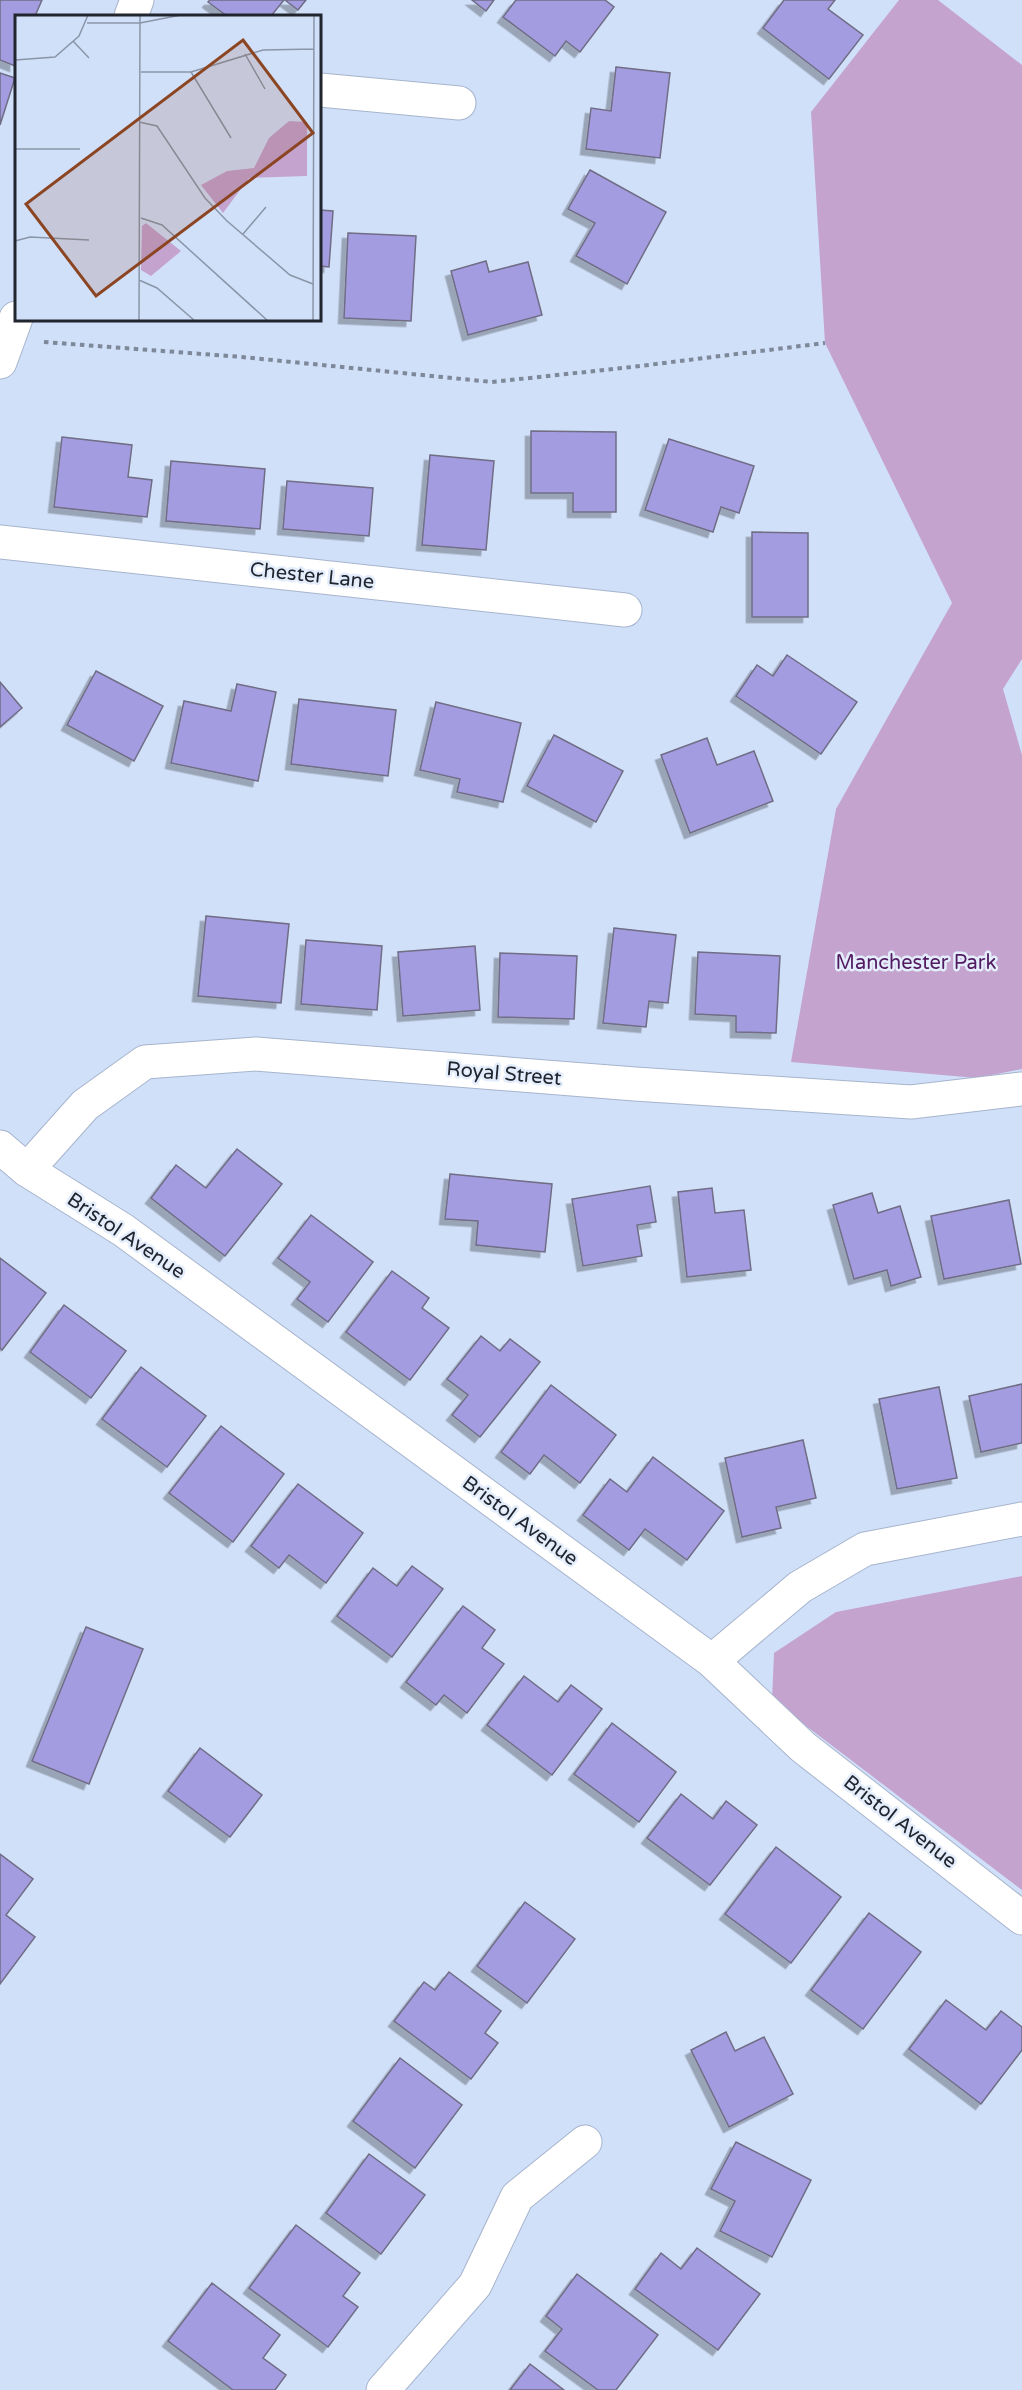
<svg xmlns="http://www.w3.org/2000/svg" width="1022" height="2390" font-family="'Varela Round',sans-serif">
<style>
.green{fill:#c4a3cf}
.building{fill:#a49ce0;stroke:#6f6d85;stroke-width:1.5;filter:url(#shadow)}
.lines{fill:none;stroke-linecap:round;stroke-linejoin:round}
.minor-casing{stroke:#a6b4cc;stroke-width:35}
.path{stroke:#7d8899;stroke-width:4;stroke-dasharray:4.5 4.5;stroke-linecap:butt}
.minor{stroke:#fff;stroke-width:33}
.labels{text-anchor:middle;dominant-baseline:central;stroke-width:5;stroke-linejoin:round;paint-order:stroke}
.street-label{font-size:20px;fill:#20252e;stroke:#e4edfc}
.park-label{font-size:20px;fill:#521a61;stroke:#e4edfc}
.inset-road{fill:none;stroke:#8a95a8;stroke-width:1.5}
.view{fill:#8c4522;fill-opacity:0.15;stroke:#8c4522;stroke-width:3}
.inset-edge{fill:none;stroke:#20252e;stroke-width:3}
</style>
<defs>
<filter id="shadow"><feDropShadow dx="-5.5" dy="5.5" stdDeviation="0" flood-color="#0004"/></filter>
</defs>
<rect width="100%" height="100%" fill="#d1e0f9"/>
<!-- green -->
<g class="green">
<polygon points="899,0 938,0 1022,65 1022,659 1003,689 1022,755 1022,1069 977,1078 791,1062 836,809 952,603 825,343 811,112"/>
<polygon points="1022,1576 1022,1890 772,1700 774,1653 836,1612"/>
</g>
<!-- building -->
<g class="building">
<polygon points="0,0 42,0 35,16 16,16 15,66 0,60"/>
<polygon points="210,0 284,0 271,16 227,16 208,2"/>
<polygon points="285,0 306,0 298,10"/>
<polygon points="472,0 494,0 486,11"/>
<polygon points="516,0 605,0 614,7 580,52 566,41 555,56 503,17"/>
<polygon points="784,0 835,0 828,9 863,35 829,79 763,28"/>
<polygon points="616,67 670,73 660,158 586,149 591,108 611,111"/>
<polygon points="0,73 15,78 0,125"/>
<polygon points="590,170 666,212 627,284 576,256 595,223 568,209"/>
<polygon points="320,210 333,211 329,267 320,266"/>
<polygon points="348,233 416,236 411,321 344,318"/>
<polygon points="486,261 489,272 528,262 542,315 468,335 451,271"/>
<polygon points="531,431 616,432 616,512 573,512 573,493 531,493"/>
<polygon points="62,437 132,445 128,477 152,480 147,517 54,507"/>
<polygon points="669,439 754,466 739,513 721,507 713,532 645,510"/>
<polygon points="430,455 494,461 486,550 422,545"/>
<polygon points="171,461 265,469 260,529 166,521"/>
<polygon points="287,481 373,488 369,536 283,529"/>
<polygon points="752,532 808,533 808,617 752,617"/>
<polygon points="787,655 857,702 821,754 736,696 757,665 773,676"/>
<polygon points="96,671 163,706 134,761 67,725"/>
<polygon points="0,682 22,708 0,727"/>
<polygon points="237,684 276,692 258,781 171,763 184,701 231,711"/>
<polygon points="299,699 396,710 388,776 291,764"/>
<polygon points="436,702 521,723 503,802 457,792 460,779 420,770"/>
<polygon points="554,735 623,771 596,822 527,786"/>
<polygon points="707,738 717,765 754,751 773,801 690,833 661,755"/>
<polygon points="206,916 289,924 281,1003 198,996"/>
<polygon points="614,928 676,935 668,1003 649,1001 646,1027 603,1023"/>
<polygon points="306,940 382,946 377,1010 301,1004"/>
<polygon points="475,946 480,1010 403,1016 398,952"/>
<polygon points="698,952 780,956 776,1033 736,1032 736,1016 695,1014"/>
<polygon points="500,953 577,956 574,1019 498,1017"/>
<polygon points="237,1149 282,1184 225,1256 151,1198 176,1165 206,1188"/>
<polygon points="450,1174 552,1184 545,1252 476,1245 478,1221 445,1219"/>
<polygon points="650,1186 656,1222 637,1225 642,1256 583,1266 572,1199"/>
<polygon points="712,1188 715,1213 744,1210 751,1270 687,1277 678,1192"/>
<polygon points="872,1193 878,1213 900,1206 921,1277 891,1286 887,1270 854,1279 833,1205"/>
<polygon points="1009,1200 1021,1264 944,1279 931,1216"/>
<polygon points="311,1215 373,1262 328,1322 297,1299 310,1282 278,1258"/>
<polygon points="0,1258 46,1293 2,1350 0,1348"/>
<polygon points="392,1271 429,1298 422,1308 449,1328 410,1380 346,1332"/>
<polygon points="64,1305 126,1351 91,1398 30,1352"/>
<polygon points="481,1336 500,1351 510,1339 540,1362 480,1437 452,1415 468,1395 447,1379"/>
<polygon points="141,1367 206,1416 167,1467 102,1419"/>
<polygon points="1022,1384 1022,1443 981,1452 969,1396"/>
<polygon points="551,1385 616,1435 580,1483 544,1455 530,1474 501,1452"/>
<polygon points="939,1387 957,1478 897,1489 879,1399"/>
<polygon points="221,1426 284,1474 233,1542 169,1493"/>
<polygon points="803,1440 816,1498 776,1507 781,1528 742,1537 725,1458"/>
<polygon points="653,1457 724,1511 687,1560 645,1529 629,1550 583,1515 610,1479 627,1492"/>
<polygon points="298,1484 363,1533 326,1583 289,1555 279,1568 251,1546"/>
<polygon points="412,1566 443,1589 392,1657 337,1616 373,1568 397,1586"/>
<polygon points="463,1606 495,1630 482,1648 504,1664 467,1713 444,1695 436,1705 406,1682"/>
<polygon points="86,1627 143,1649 89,1784 32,1761"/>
<polygon points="524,1676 558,1702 571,1685 602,1709 552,1775 487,1725"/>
<polygon points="612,1723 676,1772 639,1822 574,1774"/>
<polygon points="200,1748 262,1795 230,1837 168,1791"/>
<polygon points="681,1794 713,1819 726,1801 757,1825 710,1885 647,1838"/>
<polygon points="776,1847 841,1897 791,1963 725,1914"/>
<polygon points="0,1854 33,1879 6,1915 35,1937 0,1984"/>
<polygon points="525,1902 575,1939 527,2003 477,1966"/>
<polygon points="869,1913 921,1952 863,2029 811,1990"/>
<polygon points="449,1972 501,2011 485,2033 498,2043 471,2079 394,2021 424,1982 435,1990"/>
<polygon points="946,2000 986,2030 1001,2011 1022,2027 1022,2050 981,2104 909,2049"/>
<polygon points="726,2032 735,2051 764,2037 793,2094 729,2127 691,2050"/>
<polygon points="400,2058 462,2105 415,2168 353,2121"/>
<polygon points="736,2142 811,2180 772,2257 720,2231 735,2201 711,2189"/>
<polygon points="369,2154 425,2195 381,2254 326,2213"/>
<polygon points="296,2225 360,2273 343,2296 358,2307 328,2347 249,2288"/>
<polygon points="697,2248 760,2294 718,2350 635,2289 661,2253 681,2269"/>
<polygon points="577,2274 658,2335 616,2390 598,2390 545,2351 562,2329 546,2316"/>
<polygon points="212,2283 280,2335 263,2358 286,2375 275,2390 233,2390 168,2341"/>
<polygon points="530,2364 564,2390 510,2390"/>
</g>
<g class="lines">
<defs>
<g id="minor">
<polyline points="131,16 137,0"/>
<polyline points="320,90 459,103"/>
<polyline points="0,362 16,318"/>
<polyline points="0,542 625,610"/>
<polyline points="0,1147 27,1170 123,1230 712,1661 803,1747 1022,1918"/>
<polyline points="27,1170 85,1105 145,1062 256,1054 635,1084 911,1102 1022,1089"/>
<polyline points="712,1661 800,1587 865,1549 1022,1519"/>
<polyline points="383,2390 475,2285 517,2197 585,2142"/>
</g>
</defs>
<!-- minor casing -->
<use href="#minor" class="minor-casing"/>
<!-- path -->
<polyline class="path" points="44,342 242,357 492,382 632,367 825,343"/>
<!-- minor -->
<use href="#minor" class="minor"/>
</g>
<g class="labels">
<!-- street labels -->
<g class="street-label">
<text transform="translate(312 576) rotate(6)">Chester Lane</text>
<text transform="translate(504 1074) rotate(5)">Royal Street</text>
<text transform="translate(126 1236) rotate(34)">Bristol Avenue</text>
<text transform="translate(520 1521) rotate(36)">Bristol Avenue</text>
<text transform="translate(900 1822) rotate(38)">Bristol Avenue</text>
</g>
<!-- park labels -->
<g class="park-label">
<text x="916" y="963">Manchester Park</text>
</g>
</g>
<!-- overview -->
<g transform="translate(15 15)">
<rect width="306" height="306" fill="#d1e0f9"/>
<path d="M274 106 292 107V161L234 163 208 198 186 170 212 156 239 153 254 123ZM131 208 166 236 136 261 126 255 127 211Z" fill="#c4a3cf"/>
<path class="inset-road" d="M72 8H125L166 0M58 26 74 43M230 39 250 74M0 45 40 42 64 21 73 0M126 57H176L248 35 299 34M176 57 216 123M124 107 142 111 190 183 212 206 275 260 298 269M0 134H65M126 203 147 210 253 306M228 219 251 192M0 226 15 222 74 225M124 265 142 273 180 306M124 306 125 0M298 306 299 0"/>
<path class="view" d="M228 25 298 118 81 281 11 189Z"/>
<rect width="306" height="306" class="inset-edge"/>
</g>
</svg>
